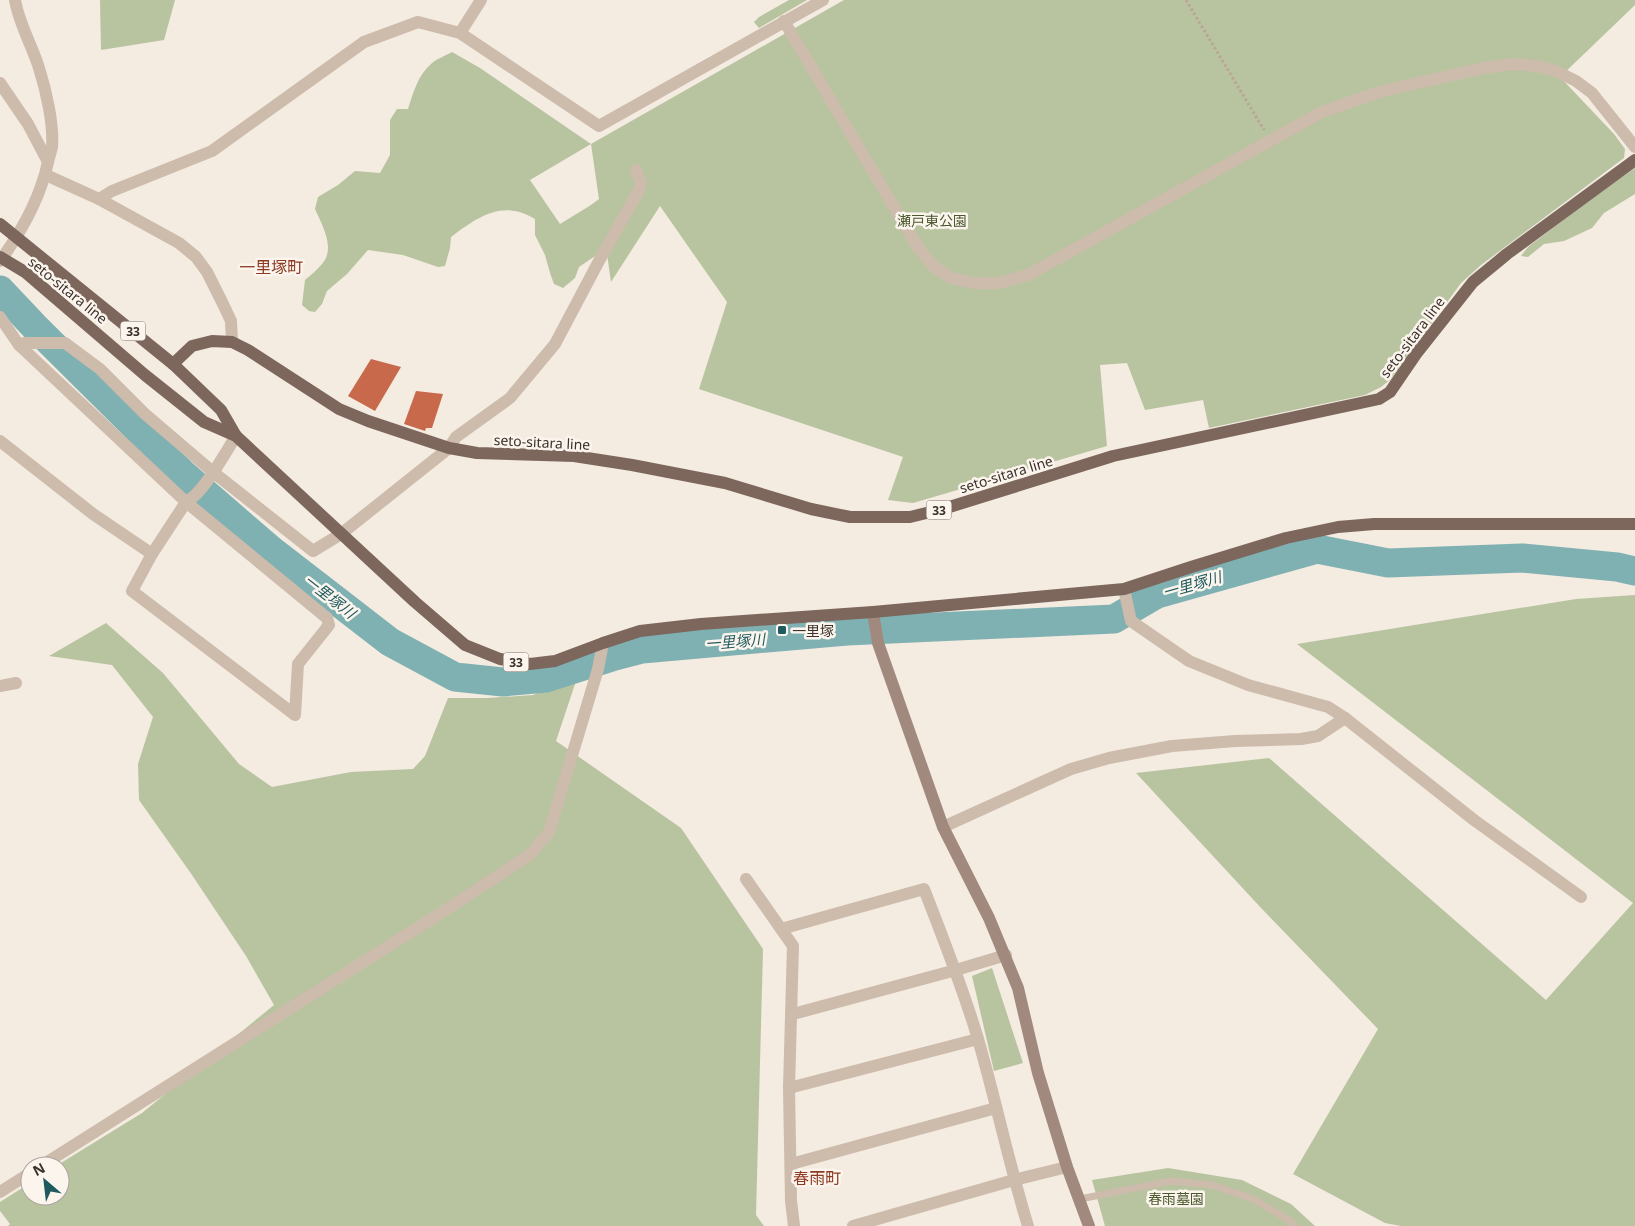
<svg xmlns="http://www.w3.org/2000/svg" width="1635" height="1226" font-family="'Noto Sans','Noto Sans JP',sans-serif">
<style>
.green{fill:#b8c4a0;fill-rule:evenodd}
.lines{fill:none;stroke-linecap:round;stroke-linejoin:round}
.river{stroke:#7fb0b2;stroke-width:29}
.building{fill:#c8694b}
.path{stroke:#b9a596;stroke-width:3;stroke-dasharray:2.5 2.5;stroke-linecap:butt}
.lane{stroke:#cdbbac;stroke-width:7}
.street{stroke:#cdbbac;stroke-width:12}
.secondary{stroke:#a18a7d;stroke-width:12}
.primary{stroke:#7d675c;stroke-width:12}
.poi-dot{fill:#1f5a5e;stroke:#fbf5ee;stroke-width:2}
.labels{text-anchor:middle;dominant-baseline:central;stroke-width:5;stroke-linejoin:round;paint-order:stroke}
.shield{fill:#fbf5ee;stroke:#756b66;stroke-width:1}
.shield-label{font-size:12px;font-weight:bold;fill:#3b302b}
.park-label{font-size:14px;fill:#4a5a2e;stroke:#fbf5ee}
.street-label{font-size:14px;fill:#3b302b;stroke:#fbf5ee}
.poi-label{font-size:14px;fill:#3b302b;stroke:#fbf5ee;text-anchor:start}
.water-label{font-size:15px;font-style:italic;fill:#1f5a5e;stroke:#fbf5ee}
.quarter-label{font-size:16px;fill:#8c3b22;stroke:#fbf5ee}
</style>
<rect width="100%" height="100%" fill="#f4ebe1"/>
<!-- green -->
<g class="green">
<polygon points="100,0 175,0 164,40 101,50"/>
<polygon points="789,0 807,0 759,28 754,22 759,17"/>
<path d="M844 0H1635V5L1560 77 1614 134 1625 149 1624 158 1481 265 1461 283 1391 379 1381 387 1365 395 1209 428 1203 400 1145 410 1127 363 1100 365 1107 446 913 503 888 500 903 457 699 389 727 302 660 206 611 282 605 240 598 254 579 267 575 278 563 288 554 284 550 273 545 255 535 235V219C502 199 478 217 451 237L450 248 445 266 438 267 403 255 368 250 347 274 327 291 322 304 315 312 309 311 302 305 305 280C311 275 317 270 322 264 336 248 322 225 315 209L318 197 338 185 355 171 380 173 390 155V120L397 109H408C413 93 418 75 431 64 436 59 445 56 452 52L480 68 591 144ZM591 144 599 199 591 205 560 224 530 180Z"/>
<polygon points="1635,168 1635,194 1604,213 1592,228 1564,241 1544,244 1528,257 1521,256 1528,247 1597,194"/>
<polygon points="1635,595 1635,1226 1401,1226 1385,1223 1293,1174 1378,1029 1262,909 1136,773 1269,758 1546,1000 1633,903 1297,644 1576,599"/>
<polygon points="106,623 163,673 239,764 272,787 351,772 413,769 425,756 448,698 487,698 533,695 578,675 556,741 681,828 763,949 756,1215 764,1226 8,1226 10,1224 0,1211 0,1202 30,1183 30,1196 60,1196 60,1166 56,1166 142,1113 274,1005 246,956 192,875 139,800 138,764 153,717 112,665 49,656"/>
<polygon points="992,968 1023,1063 994,1071 972,976"/>
<polygon points="1168,1168 1242,1180 1291,1204 1315,1226 1105,1226 1092,1180"/>
</g>
<g class="lines">
<!-- river -->
<polyline class="river" points="0,290 34,326 183,474 271,550 390,642 455,677 503,682 546,678 615,656 642,649 847,631 1114,619 1157,594 1317,549 1388,563 1522,558 1617,567 1635,571"/>
</g>
<!-- building -->
<g class="building">
<polygon points="371,359 401,367 375,411 348,396"/>
<polygon points="416,391 443,394 432,428 426,428 425,431 404,424"/>
</g>
<g class="lines">
<!-- path -->
<polyline class="path" points="1186,0 1264,130"/>
<!-- lane -->
<polyline class="lane" points="1080,1199 1171,1181 1212,1185 1253,1199 1289,1220 1295,1226"/>
<!-- street -->
<g class="street">
<polyline points="784,21 917,246 933,266 951,278 974,283 999,283 1028,275 1322,112 1379,92 1483,68 1513,64 1537,66 1556,71 1576,81 1592,93 1635,147"/>
<polyline points="460,33 481,0"/>
<polyline points="0,83 28,124 48,162"/>
<polyline points="46,175 99,199 112,191 212,151 364,42 418,22 460,33 599,126 823,0"/>
<polyline points="99,199 179,243 196,257 207,272 223,304 231,321 232,342"/>
<path d="M0 261C22 231 40 199 48 162 49 157 51 152 52 147 54 125 46 90 39 68 32 45 19 24 15 0"/>
<path d="M0 317 19 345 186 502 327 618 329 625 298 664 295 715 132 591 152 554 186 502C203 494 225 453 236 436"/>
<polyline points="19,345 24,343 65,343 100,369 145,414 213,472 313,551 341,534 449,448 456,437 510,398 555,344 600,259 639,190 641,183 636,170"/>
<polyline points="0,441 93,514 152,554"/>
<polyline points="1124,589 1131,621 1189,661 1248,685 1328,707 1345,718 1474,820 1581,897"/>
<polyline points="0,686 16,683"/>
<polyline points="943,827 1071,769 1109,758 1172,746 1235,741 1301,739 1318,736 1345,718"/>
<polyline points="746,879 793,946 789,1088 791,1201 794,1226"/>
<path d="M781 929 924 889C943 938 963 988 978 1039 996 1101 1009 1164 1028 1226"/>
<polyline points="793,1014 956,970 1006,955"/>
<polyline points="789,1088 978,1039"/>
<polyline points="791,1164 996,1108"/>
<polyline points="41,1166 455,904 531,854 549,832 598,669 603,643"/>
<polyline points="0,1192 30,1173"/>
<polyline points="853,1226 1014,1180 1067,1167"/>
</g>
<!-- secondary -->
<polyline class="secondary" points="873,612 878,643 943,827 989,918 1018,988 1038,1073 1067,1167 1089,1226"/>
<!-- primary -->
<g class="primary">
<polyline points="0,224 173,364 221,410 236,436"/>
<polyline points="0,257 25,272 145,375 204,422 236,436 415,602 465,645 500,659 530,664 555,661 603,643 640,631 701,624 873,612 1124,589 1191,567 1286,538 1338,527 1374,524 1635,524"/>
<polyline points="173,364 192,346 212,341 232,342 248,350 339,409 368,421 449,448 477,453 574,456 632,465 725,483 811,509 850,517 910,517 943,509 1113,456 1379,399 1390,392 1416,354 1473,282 1507,254 1635,160"/>
</g>
</g>
<!-- markers -->
<rect class="poi-dot" x="777" y="625" width="10" height="10" rx="2.5"/>
<g class="labels">
<!-- shield labels -->
<g class="shield">
<rect x="120.5" y="321.5" width="25" height="19" rx="4"/>
<rect x="926.5" y="500.5" width="25" height="19" rx="4"/>
<rect x="503.5" y="652.5" width="25" height="19" rx="4"/>
</g>
<g class="shield-label">
<text x="133" y="331">33</text>
<text x="939" y="510">33</text>
<text x="516" y="662">33</text>
</g>
<!-- park labels -->
<g class="park-label">
<text x="932" y="220">瀬戸東公園</text>
<text x="1176" y="1198">春雨墓園</text>
</g>
<!-- street labels -->
<g class="street-label">
<text transform="translate(68 290) rotate(39)">seto-sitara line</text>
<text transform="translate(1412 337) rotate(-53)">seto-sitara line</text>
<text transform="translate(542 442) rotate(3)">seto-sitara line</text>
<text transform="translate(1006 474) rotate(-17)">seto-sitara line</text>
</g>
<!-- poi labels -->
<g class="poi-label">
<text x="792" y="630">一里塚</text>
</g>
<!-- water labels -->
<g class="water-label">
<text transform="translate(1192 584) rotate(-16)">一里塚川</text>
<text transform="translate(330 596) rotate(38)">一里塚川</text>
<text transform="translate(735 641) rotate(-5)">一里塚川</text>
</g>
<!-- quarter labels -->
<g class="quarter-label">
<text x="271" y="267">一里塚町</text>
<text x="817" y="1178">春雨町</text>
</g>
</g>
<!-- north arrow -->
<g transform="translate(45 1181) rotate(332)"><circle r="24" fill="#fbf5ee" stroke="#aea6a0"/>
<path d="M0-4L9 19L0 12L-9 19Z" fill="#1f5a5e"/>
<text y="-8" font-size="14" font-weight="bold" text-anchor="middle" fill="#3b302b">N</text>
</g>
</svg>
